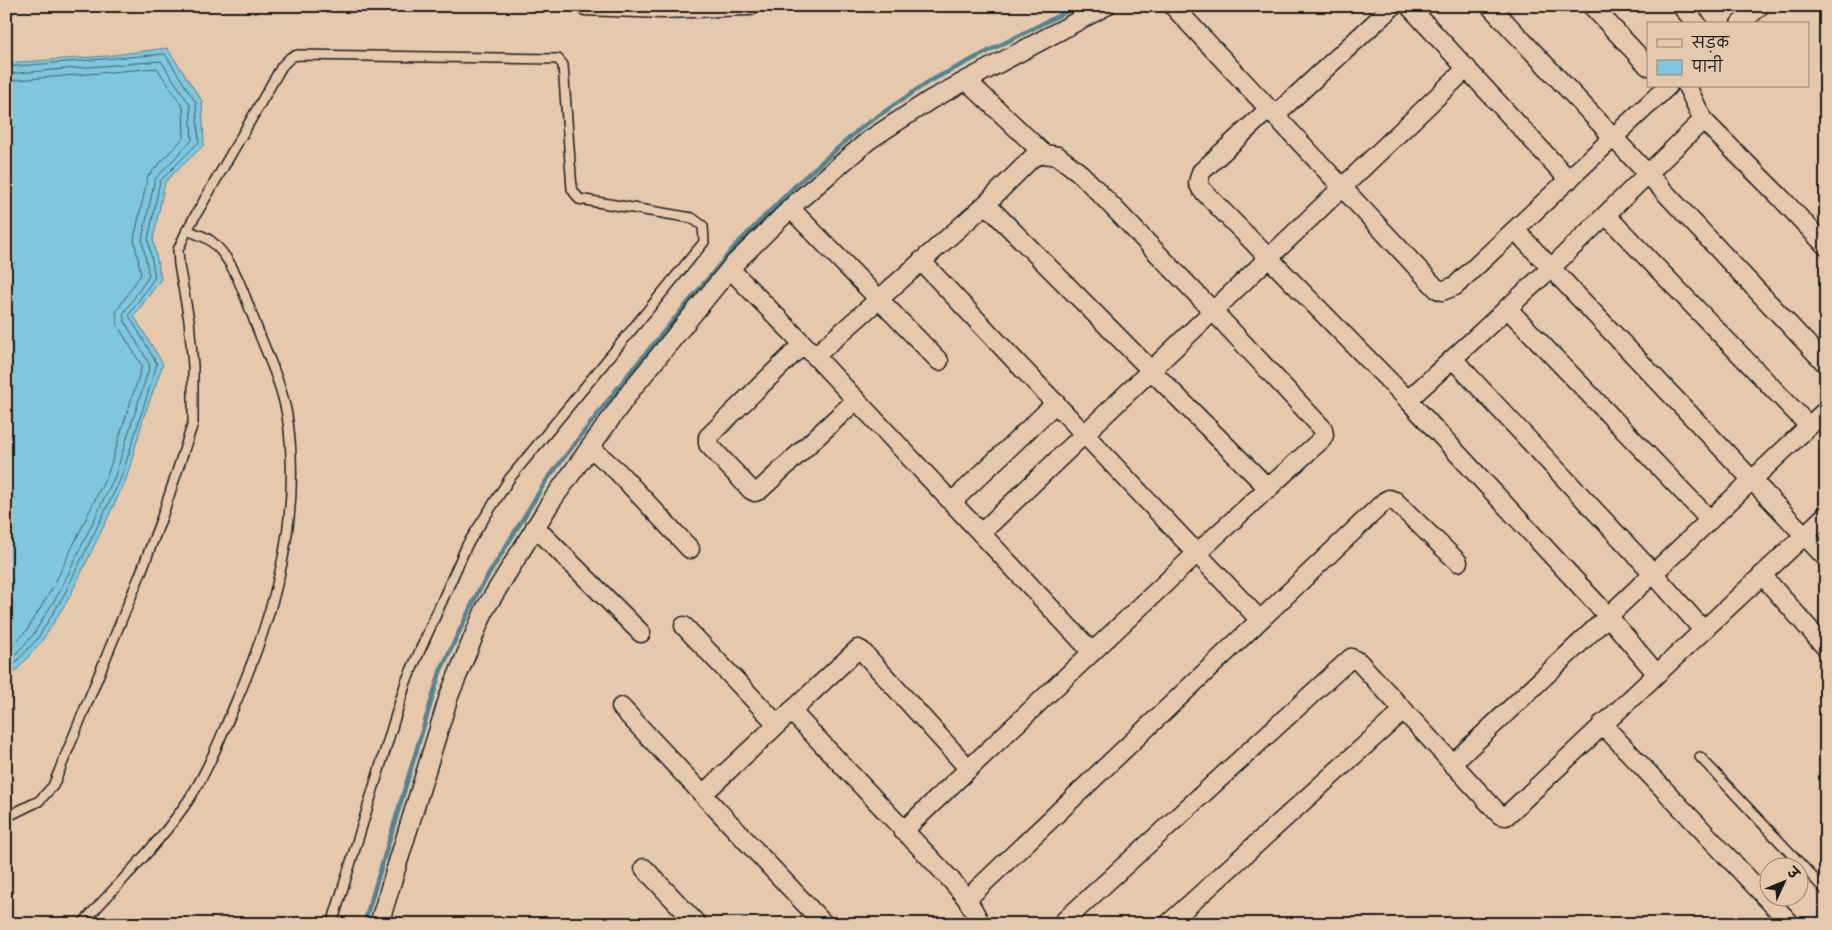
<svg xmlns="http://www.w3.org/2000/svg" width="1832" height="930" font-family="Mali,'Playpen Sans Deva',sans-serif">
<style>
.water{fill:#7fc7df;stroke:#578391}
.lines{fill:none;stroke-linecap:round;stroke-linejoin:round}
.shore{stroke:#44606a;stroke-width:1}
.stream{stroke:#578391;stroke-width:4.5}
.lane-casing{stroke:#1c1c1c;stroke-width:12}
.street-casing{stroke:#1c1c1c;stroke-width:21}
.lane{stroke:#e6c9ad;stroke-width:9}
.street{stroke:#e6c9ad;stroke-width:18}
</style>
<rect width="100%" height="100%" fill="#e6c9ad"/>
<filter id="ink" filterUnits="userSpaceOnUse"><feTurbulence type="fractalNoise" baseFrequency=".02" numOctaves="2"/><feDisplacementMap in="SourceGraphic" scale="10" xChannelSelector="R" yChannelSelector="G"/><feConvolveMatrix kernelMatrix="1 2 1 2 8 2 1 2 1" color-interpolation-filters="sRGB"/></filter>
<g filter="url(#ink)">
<!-- water -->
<polygon class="water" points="167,48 202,101 204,145 165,182 153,240 161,279 134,316 163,364 144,416 126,480 69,598 42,641 9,679 6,678 6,63 106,56"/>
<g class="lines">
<!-- shore -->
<g class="shore">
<polyline points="6,67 165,54 196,103 199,142 160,181 148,240 155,277 129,315 157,364 121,478 64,595 38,638 6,673"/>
<polyline points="6,74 161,61 190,105 192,140 155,179 142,240 149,276 123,314 125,322 150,365 115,476 59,593 33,635 6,665"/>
<polyline points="6,81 157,68 183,107 184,137 148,176 134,239 141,274 116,312 118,326 142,366 108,473 52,589 27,630 6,653"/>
</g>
<!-- stream -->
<polyline class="stream" points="364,924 440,672 478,592 546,481 627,376 736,245 799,182 862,127 928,82 1077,6"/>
<defs>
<g id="lane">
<polyline points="1700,757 1826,891"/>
<polyline points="6,817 39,801 53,786 140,575 162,517 193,423 193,366 189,320 179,265 178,250 187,230 282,66 291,57 298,55 558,59 563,65 572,189 579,199 692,218 703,226 704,242 510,478 467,545 406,682 332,924"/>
<path d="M82 924C116 886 154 849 183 808 205 778 218 743 233 709 274 615 303 519 287 415 282 387 269 358 259 333 247 304 237 263 212 242 206 236 195 234 187 230"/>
</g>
<g id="street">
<polyline points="585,6 663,9 750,6"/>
<polyline points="1173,6 1437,289 1442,291 1455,286 1668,86"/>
<polyline points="1409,6 1569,180"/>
<polyline points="1490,6 1826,364"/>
<polyline points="1592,6 1648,66"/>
<polyline points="1681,6 1697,24"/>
<polyline points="1740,24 1760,6"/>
<polyline points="966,80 1044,154"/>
<polyline points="1687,86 1703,120 1778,195 1826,246"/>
<polyline points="1269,109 1201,172 1198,183 1202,190 1408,400 1608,616 1656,673"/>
<polyline points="1274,116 1393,6"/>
<polyline points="986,204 1269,489"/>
<polyline points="790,208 939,361"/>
<polyline points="1606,215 1809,426"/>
<polyline points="1515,230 1826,558"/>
<polyline points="921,261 1259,619"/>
<polyline points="730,269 815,356 1092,652"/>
<polyline points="1507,308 1710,520"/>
<polyline points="803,344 708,437 708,444 751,490 755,492 760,490 856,400"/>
<polyline points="815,356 986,204 1033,157 1044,154 1058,156 1081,174 1214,312 1323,429 1324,435 1322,439 1196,554 903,831"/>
<polyline points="1453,359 1653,573 1703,630"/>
<polyline points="1408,400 1551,268 1703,120"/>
<polyline points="590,447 618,472 690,549"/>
<polyline points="952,502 1056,403"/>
<polyline points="535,527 641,633"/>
<polyline points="981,533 1467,68"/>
<polyline points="1762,575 1826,648"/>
<polyline points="684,626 777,724"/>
<polyline points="621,707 824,924"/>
<polyline points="791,711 951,880 967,899 981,924"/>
<polyline points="1602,724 1791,924"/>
<polyline points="1452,764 1826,410"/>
<polyline points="703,794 858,649 862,651 968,768"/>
<polyline points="644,868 697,924"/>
<polyline points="967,899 1385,501 1389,499 1395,501 1458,562"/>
<polyline points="379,924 449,696 485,609 551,502 632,389 732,266 799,200 869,140 930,100 1106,6"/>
<polyline points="1061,924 1351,658 1359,662 1500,815 1506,816 1826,515"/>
<polyline points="1168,924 1404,710"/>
</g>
</defs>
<!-- lane casing -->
<use href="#lane" class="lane-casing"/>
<!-- street casing -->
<use href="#street" class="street-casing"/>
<!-- lane -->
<use href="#lane" class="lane"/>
<!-- street -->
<use href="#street" class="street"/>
</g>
</g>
<!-- margin -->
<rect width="1832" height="930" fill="none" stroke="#e6c9ad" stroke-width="25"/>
<rect x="12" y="12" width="1807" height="905" fill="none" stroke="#1c1c1c" stroke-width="2" filter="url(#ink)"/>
<!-- legend -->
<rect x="1647" y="22" width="162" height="65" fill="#e6c9ad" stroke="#958473"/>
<rect x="1657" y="39" width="25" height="8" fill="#e6c9ad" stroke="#958473"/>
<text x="1692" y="48" font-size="15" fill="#1c1c1c">सड़क</text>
<rect x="1657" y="60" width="25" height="15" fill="#7fc7df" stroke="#958473"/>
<text x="1692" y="72" font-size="15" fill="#1c1c1c">पानी</text>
<!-- north arrow -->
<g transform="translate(1784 882) rotate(46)"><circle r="24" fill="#e6c9ad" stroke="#958473"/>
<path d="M0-4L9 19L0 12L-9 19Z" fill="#1c1c1c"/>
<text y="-8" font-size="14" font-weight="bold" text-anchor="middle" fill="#1c1c1c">उ</text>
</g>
</svg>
